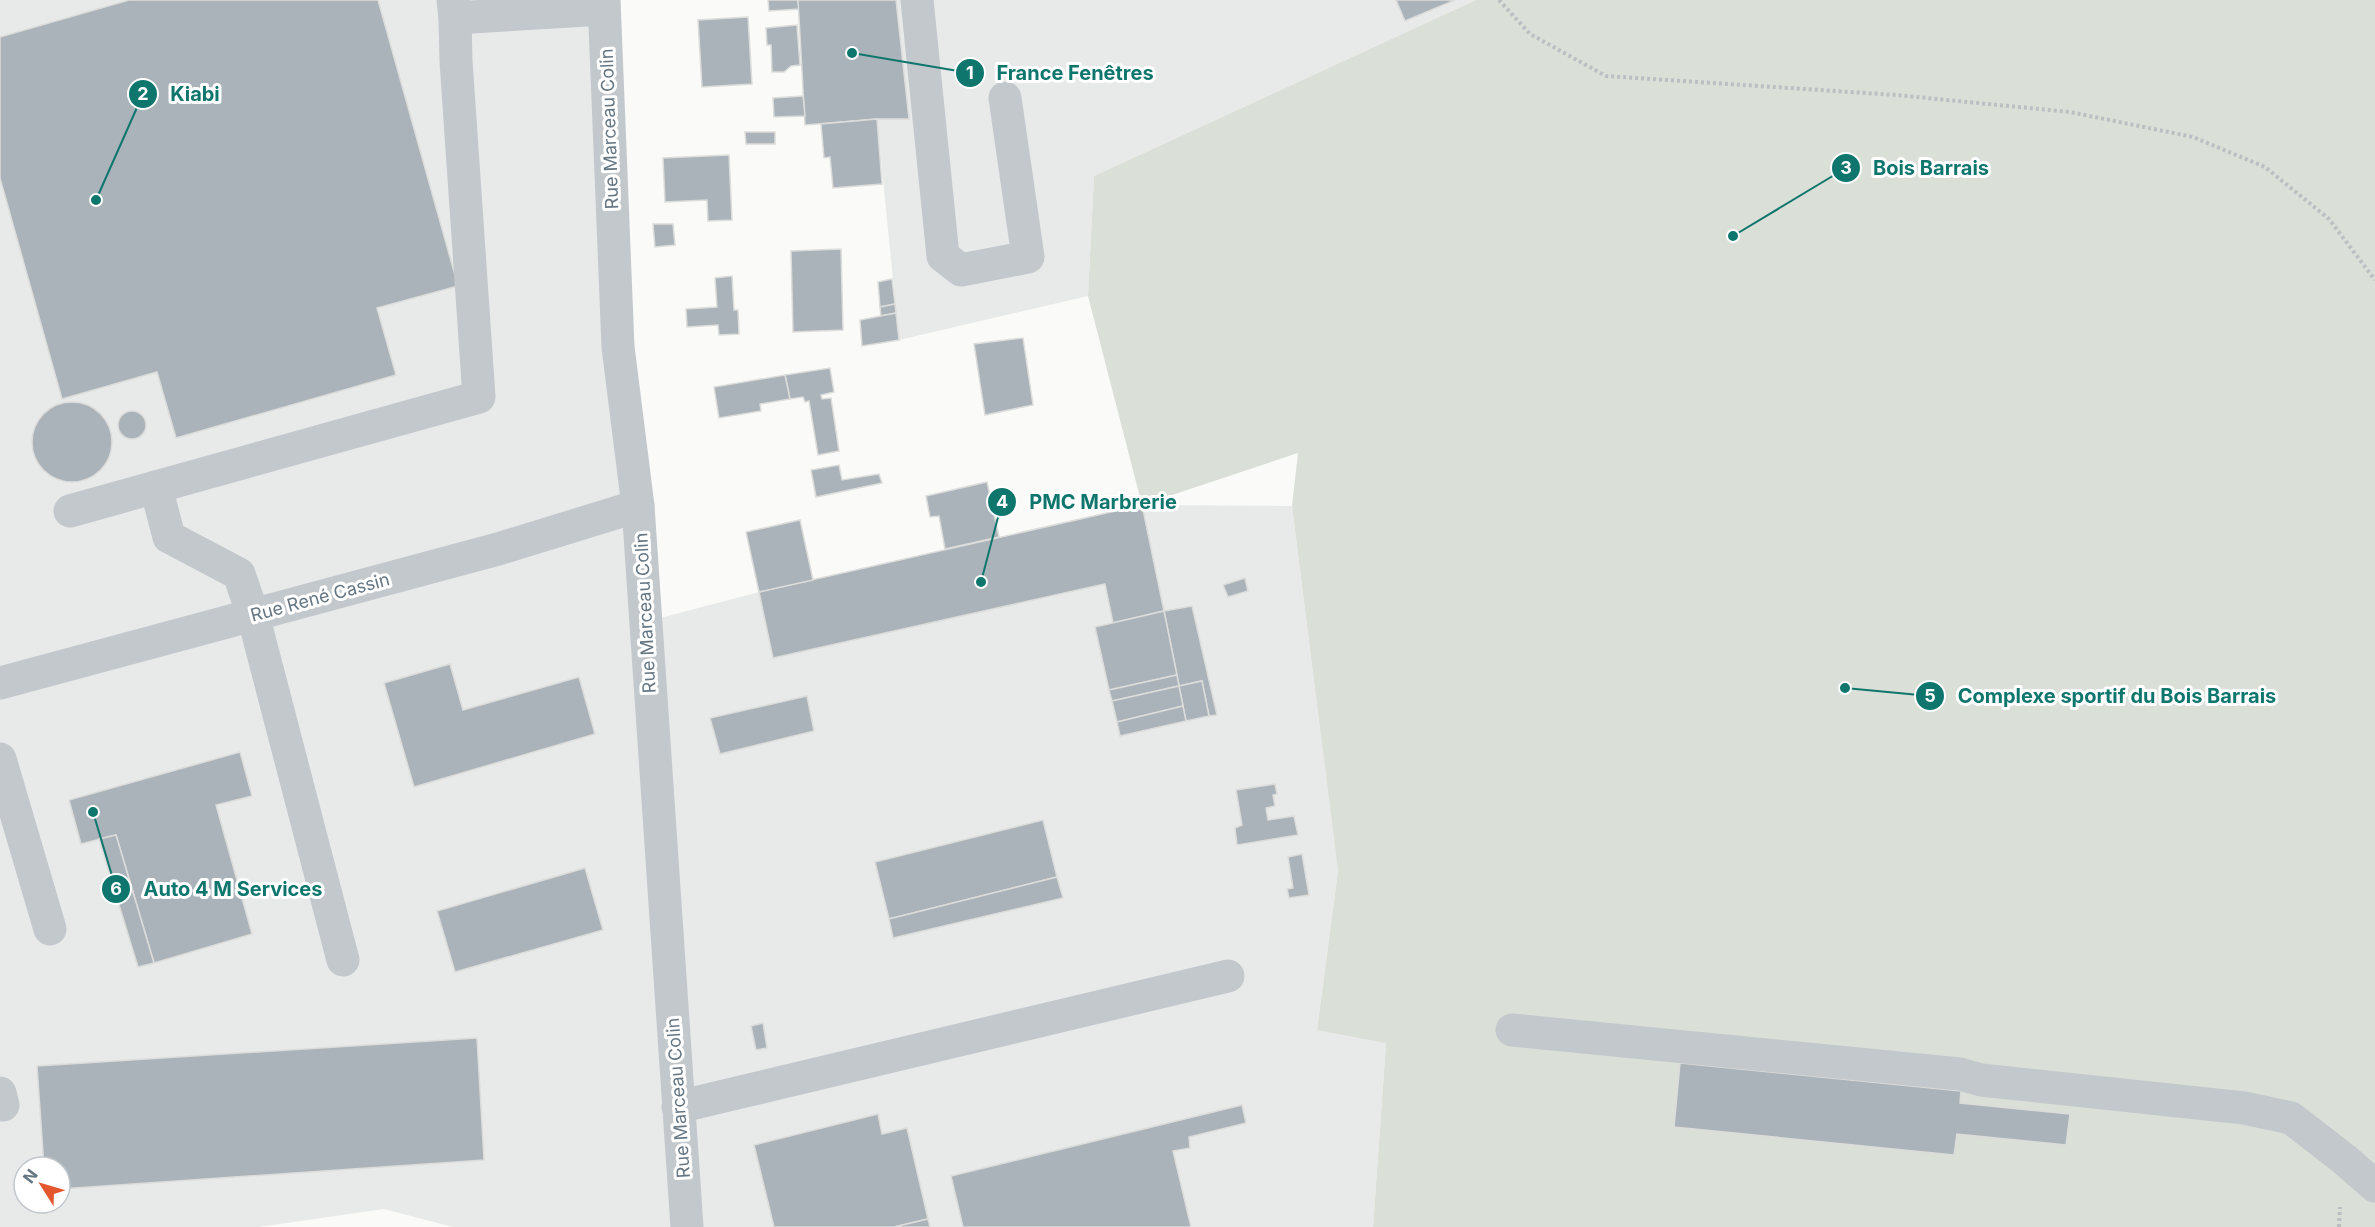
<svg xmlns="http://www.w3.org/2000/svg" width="2375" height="1227" font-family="Inter,sans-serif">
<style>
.built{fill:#e8e9e9;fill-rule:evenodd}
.green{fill:#dadfd7}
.building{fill:#aab3b9;stroke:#dcdcda;stroke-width:1.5}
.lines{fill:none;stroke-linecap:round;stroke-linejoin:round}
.path{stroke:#bbbfc2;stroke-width:4;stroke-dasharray:3 3;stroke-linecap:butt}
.minor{stroke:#c3c8cc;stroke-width:33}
.labels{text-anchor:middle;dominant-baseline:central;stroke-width:6;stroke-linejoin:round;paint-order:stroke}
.street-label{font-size:18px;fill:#657683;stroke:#fff}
.leader{fill:none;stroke:#0f766e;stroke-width:2}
.callout-dot{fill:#0f766e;stroke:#fff;stroke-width:2}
.mark-label{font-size:18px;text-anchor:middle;font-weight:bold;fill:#fff}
.callout-label{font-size:20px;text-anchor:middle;font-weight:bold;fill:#0f766e;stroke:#fff;stroke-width:6;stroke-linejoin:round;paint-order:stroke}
</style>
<rect width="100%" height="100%" fill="#fafaf8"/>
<!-- built -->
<g class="built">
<path d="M0 0H604L645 622 759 592 1142 505 1292 506 1338 871 1317 1029 1386 1042 1373 1227H453L384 1209 259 1227H0ZM24 1167H60V1203H24Z"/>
<polygon points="798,0 1476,0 1094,176 1088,296 899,340 877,119 805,125"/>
</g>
<!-- green -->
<polygon class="green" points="1476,0 2375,0 2375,1227 1373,1227 1386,1043 1317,1030 1338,871 1292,506 1298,453 1142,505 1088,296 1094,176"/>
<!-- building -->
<g class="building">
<polygon points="129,0 378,0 458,286 377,308 396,375 176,438 157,372 62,399 0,178 0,37"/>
<polygon points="768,0 798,0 799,9 769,11"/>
<polygon points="798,0 896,0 909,119 877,119 805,125"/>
<polygon points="1396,0 1455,0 1405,21"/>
<polygon points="748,17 752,84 702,87 698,20"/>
<polygon points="797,25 800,65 791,66 784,72 772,72 771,45 767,45 766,28"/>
<polygon points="803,96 805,116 774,117 773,98"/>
<polygon points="877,119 882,184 833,188 830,157 824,158 821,124"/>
<polygon points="745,132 775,132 775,144 746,144"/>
<polygon points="729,155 732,220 708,221 707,200 665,202 663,158"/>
<polygon points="653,224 673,224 675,245 655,247"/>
<polygon points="841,249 843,330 793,332 791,251"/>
<polygon points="732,276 734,310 738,310 739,334 719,335 718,325 687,327 686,309 717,307 715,278"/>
<polygon points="892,279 895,304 880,307 878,282"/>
<polygon points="895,304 896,313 881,316 880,307"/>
<polygon points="896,313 899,340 862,346 860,320"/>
<polygon points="1023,338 1033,405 985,415 974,344"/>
<polygon points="830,368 834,392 821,395 822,399 831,398 839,451 818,455 809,401 805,402 803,397 790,399 785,375"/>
<polygon points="785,375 790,399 760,404 761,411 719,418 714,387"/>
<circle cx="72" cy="442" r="40"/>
<circle cx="132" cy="425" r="14"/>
<polygon points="839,465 842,480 879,474 882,483 816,497 811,470"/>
<polygon points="987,482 999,537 945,549 939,516 930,517 926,496"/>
<polygon points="1142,505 1164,611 1113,623 1105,584 773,658 759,592"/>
<polygon points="800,520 813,580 759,592 746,532"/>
<polygon points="1245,578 1248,591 1228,597 1223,585"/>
<polygon points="1192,606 1217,715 1209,716 1202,681 1179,686 1164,611"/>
<polygon points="1164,611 1177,675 1109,690 1095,627"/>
<polygon points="450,664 463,710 579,677 595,734 414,787 384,683"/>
<polygon points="1177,675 1179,686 1112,701 1109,690"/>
<polygon points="1202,681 1209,716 1186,721 1179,686"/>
<polygon points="1179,686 1183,706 1117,722 1112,701"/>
<polygon points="807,696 814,731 720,754 710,718"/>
<polygon points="1183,706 1186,721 1120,736 1117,722"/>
<polygon points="240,752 252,796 216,805 252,934 154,963 116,835 81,844 69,800"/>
<polygon points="1275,784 1277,794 1273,795 1275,806 1266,808 1268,820 1294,816 1298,835 1237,845 1235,828 1242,825 1236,790"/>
<polygon points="1043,820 1057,877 889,919 875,862"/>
<polygon points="116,835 154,963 138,967 99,839"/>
<polygon points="1302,854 1309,895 1289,898 1287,889 1293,888 1288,857"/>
<polygon points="585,868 603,930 455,972 437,911"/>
<polygon points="1057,877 1063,898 893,938 889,919"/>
<polygon points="763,1023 767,1048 756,1050 751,1026"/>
<polygon points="477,1038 484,1160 60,1189 60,1167 44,1167 37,1066"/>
<polygon points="1680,1063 1961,1091 1960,1103 2070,1114 2066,1145 1957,1134 1954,1155 1674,1127"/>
<polygon points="1242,1105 1246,1123 1189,1137 1190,1148 1173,1151 1191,1227 963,1227 951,1176"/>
<polygon points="878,1114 882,1134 907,1128 928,1219 894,1227 774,1227 754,1145"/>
<polygon points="928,1219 930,1227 894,1227"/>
</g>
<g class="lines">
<!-- path -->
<g class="path">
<polyline points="1499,0 1530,34 1606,76 1896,95 2070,112 2193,137 2265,167 2329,219 2375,280"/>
<polyline points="2339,1227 2340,1207"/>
</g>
<!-- minor -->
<g class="minor">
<polyline points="453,0 455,18 604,9"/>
<polyline points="604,0 618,347 638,506 687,1227"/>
<polyline points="917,0 943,256 961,270 1028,257 1005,98"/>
<polyline points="156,487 169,537 239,574 253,615 343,960"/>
<polyline points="70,511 479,397 456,61 455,18"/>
<polyline points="0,683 498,549 638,506"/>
<polyline points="0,759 50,929"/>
<polyline points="1512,1030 1960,1074 1981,1080 2244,1108 2291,1118 2344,1159 2375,1186"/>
<polyline points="0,1093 3,1105"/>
<polyline points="678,1107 1228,976"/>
</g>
</g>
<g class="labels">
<!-- street labels -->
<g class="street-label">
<text transform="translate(609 129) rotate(-92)">Rue Marceau Colin</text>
<text transform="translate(320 597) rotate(-15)">Rue René Cassin</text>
<text transform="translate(645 613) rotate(-93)">Rue Marceau Colin</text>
<text transform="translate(678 1098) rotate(-94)">Rue Marceau Colin</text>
</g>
</g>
<!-- callouts -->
<path class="leader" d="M852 53L970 73M96 200L143 94M1733 236L1846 168M981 582L1002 502M1845 688L1930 696M93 812L116 889"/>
<g class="callout-dot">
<circle cx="852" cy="53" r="6"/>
<circle cx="96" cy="200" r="6"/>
<circle cx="1733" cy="236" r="6"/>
<circle cx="981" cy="582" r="6"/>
<circle cx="1845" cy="688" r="6"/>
<circle cx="93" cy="812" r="6"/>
<circle cx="970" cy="73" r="15"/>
<circle cx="143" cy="94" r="15"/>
<circle cx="1846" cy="168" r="15"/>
<circle cx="1002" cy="502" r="15"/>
<circle cx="1930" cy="696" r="15"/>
<circle cx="116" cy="889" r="15"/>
</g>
<g class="mark-label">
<text x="970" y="79">1</text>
<text x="143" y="100">2</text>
<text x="1846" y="174">3</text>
<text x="1002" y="508">4</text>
<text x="1930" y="702">5</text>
<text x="116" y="895">6</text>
</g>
<g class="callout-label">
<text x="1075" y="80">France Fenêtres</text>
<text x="195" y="101">Kiabi</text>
<text x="1931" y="175">Bois Barrais</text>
<text x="1103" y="509">PMC Marbrerie</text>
<text x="2117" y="703">Complexe sportif du Bois Barrais</text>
<text x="233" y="896">Auto 4 M Services</text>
</g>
<!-- north arrow -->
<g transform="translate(42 1185) rotate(307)"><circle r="28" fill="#ffffff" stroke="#c1c8cd" stroke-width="1.5"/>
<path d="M0-4.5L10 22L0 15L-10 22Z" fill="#e4572e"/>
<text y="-9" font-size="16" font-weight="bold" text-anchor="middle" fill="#657683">N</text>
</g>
</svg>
